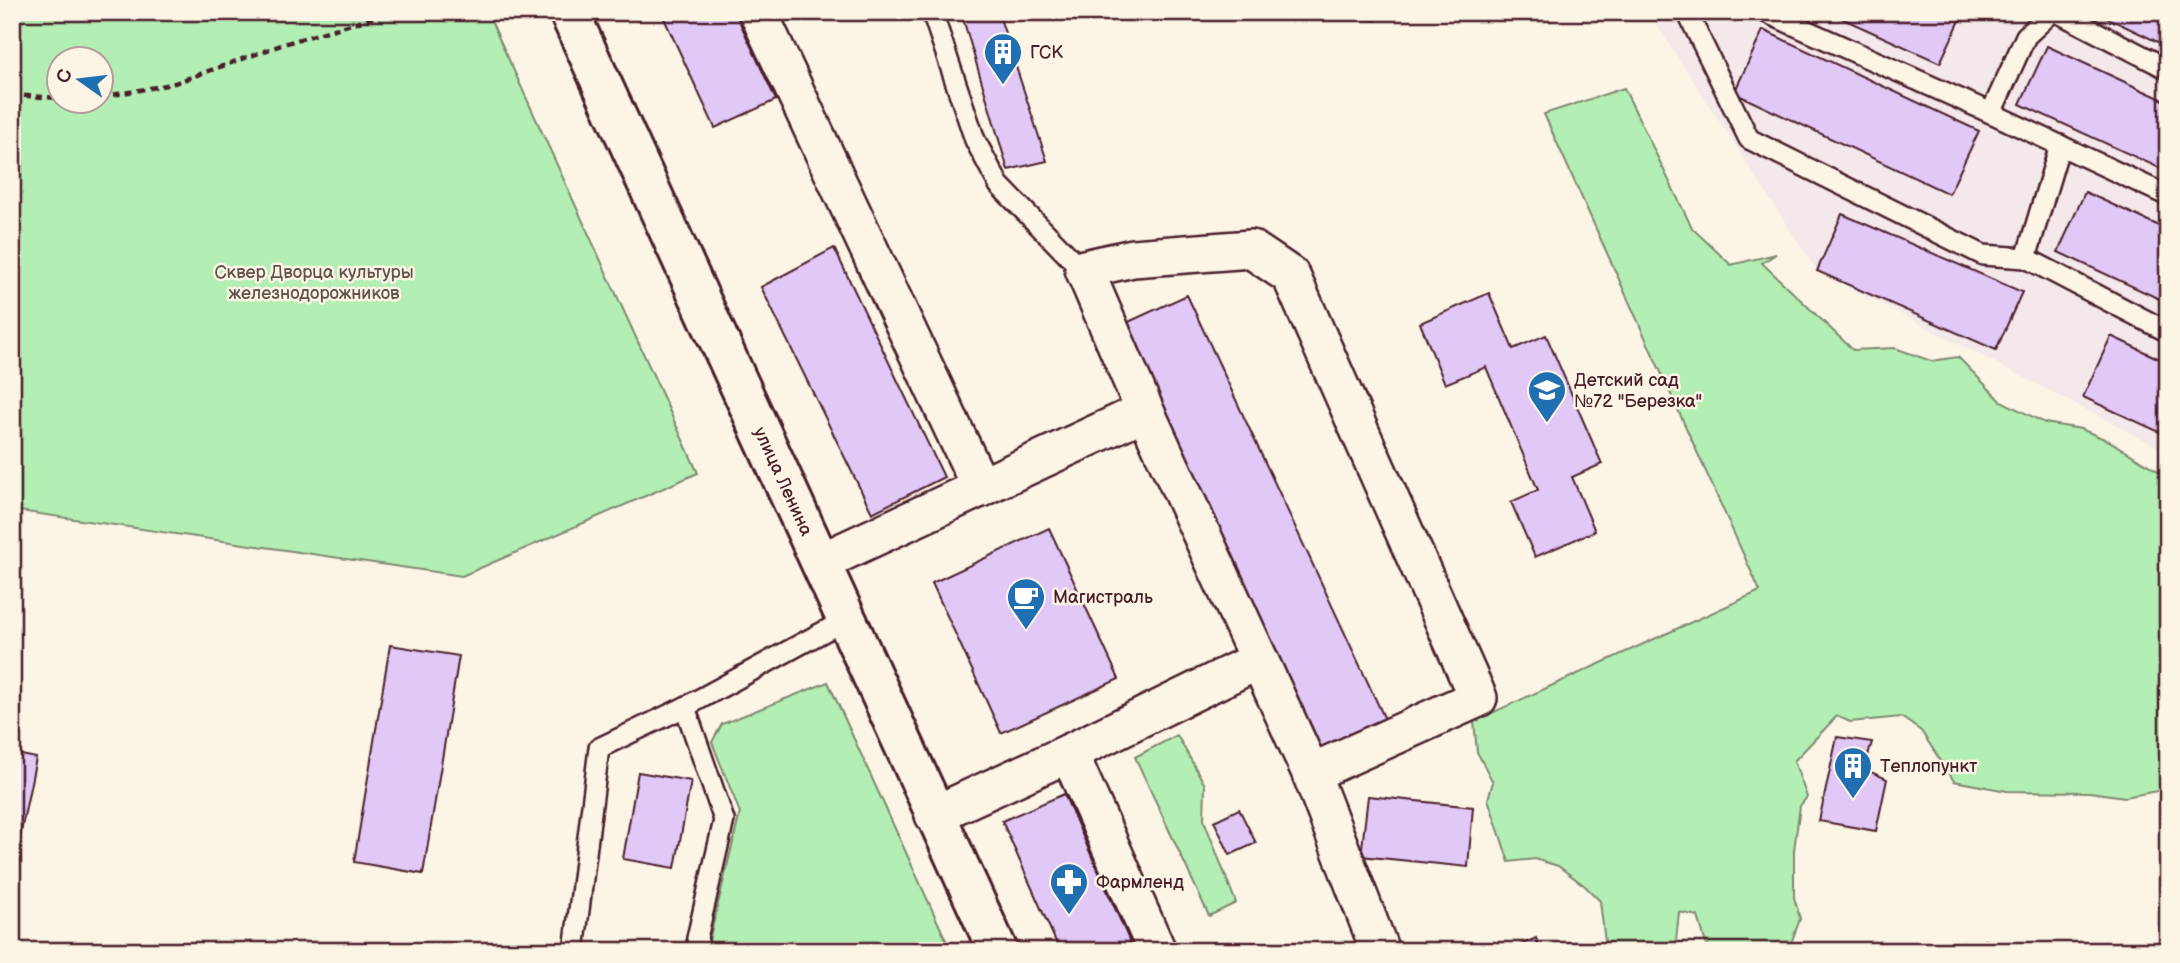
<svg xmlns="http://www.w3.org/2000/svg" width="2180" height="963" font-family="'Balsamiq Sans',sans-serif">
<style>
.built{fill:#f4e8ea}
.green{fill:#b3efb4;stroke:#7e8770;stroke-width:2;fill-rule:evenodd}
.building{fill:#e1c8f7;stroke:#4a1f2b;stroke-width:2}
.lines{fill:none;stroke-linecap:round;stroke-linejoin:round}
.service-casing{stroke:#4a1f2b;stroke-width:24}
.minor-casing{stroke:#4a1f2b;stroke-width:42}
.tertiary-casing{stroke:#4a1f2b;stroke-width:44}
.path{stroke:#4a1f2b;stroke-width:4.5;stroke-dasharray:7 5;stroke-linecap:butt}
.service{stroke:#fcf5e5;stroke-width:19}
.minor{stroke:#fcf5e5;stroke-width:37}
.tertiary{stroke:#fcf5e5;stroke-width:38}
.labels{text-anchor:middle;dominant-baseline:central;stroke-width:5;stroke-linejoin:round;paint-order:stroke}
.poi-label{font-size:18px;fill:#4a1f2b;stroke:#fcf5e5;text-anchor:start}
.park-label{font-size:18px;fill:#64534d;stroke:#fcf5e5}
.street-label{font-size:18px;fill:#4a1f2b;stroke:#fcf5e5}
</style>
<rect width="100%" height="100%" fill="#fcf5e5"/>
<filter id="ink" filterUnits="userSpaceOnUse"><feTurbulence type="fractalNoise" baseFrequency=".0143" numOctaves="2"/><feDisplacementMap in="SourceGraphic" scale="14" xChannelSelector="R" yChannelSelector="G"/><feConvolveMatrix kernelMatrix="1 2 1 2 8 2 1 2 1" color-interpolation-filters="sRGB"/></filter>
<g filter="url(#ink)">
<!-- built -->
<polygon class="built" points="1648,12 2168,12 2168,452 1817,271"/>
<!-- green -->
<g class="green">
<path d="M12 12H487L698 473 462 576 12 510V222L23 161 18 141 12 140ZM60 60H102V102H60Z"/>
<polygon points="1624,88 1692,228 1731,265 1776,254 1762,263 1853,350 1895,348 1931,361 1958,357 2001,401 2045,423 2081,429 2109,441 2168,477 2168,789 2125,797 2089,792 2007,791 1954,781 1921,731 1901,717 1850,722 1837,716 1794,761 1807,797 1800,806 1794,850 1794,897 1800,919 1788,951 1716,951 1706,944 1698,916 1679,912 1675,951 1606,951 1600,901 1585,886 1558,866 1535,859 1509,862 1488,799 1493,782 1477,752 1474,721 1760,591 1544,114"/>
<polygon points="828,682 951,951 714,951 709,941 740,813 712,742 722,724"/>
<polygon points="1177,735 1205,785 1204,820 1236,903 1209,916 1135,757"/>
</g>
<!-- building -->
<g class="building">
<polygon points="661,12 735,12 776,100 715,128"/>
<polygon points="961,12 998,12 1047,161 1008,170"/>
<polygon points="1260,12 1377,12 1376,20"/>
<polygon points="1828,12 1964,12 1940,63"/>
<polygon points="2095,12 2168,12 2168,47"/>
<polygon points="1763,30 1979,131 1949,194 1734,93"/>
<polygon points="2047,46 2168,102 2168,172 2020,104"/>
<polygon points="2085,192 2168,230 2168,303 2058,252"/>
<polygon points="1842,214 2022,292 1996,350 1817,271"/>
<polygon points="834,248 944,477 872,513 761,287"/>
<polygon points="1489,293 1513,349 1546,335 1602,464 1572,477 1595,531 1535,557 1511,502 1538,490 1486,367 1445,384 1420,323"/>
<polygon points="1187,295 1390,730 1327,760 1124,324"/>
<polygon points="2111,336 2168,363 2168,436 2083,397"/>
<polygon points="1049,528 1119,679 1001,733 932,583"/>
<polygon points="390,645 459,656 423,874 354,862"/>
<polygon points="1837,737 1872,742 1864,769 1887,779 1876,831 1819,821"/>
<polygon points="12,753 36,758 12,876"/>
<polygon points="638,772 691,781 675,868 623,859"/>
<polygon points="1064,794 1134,951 1060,951 1002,821"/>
<polygon points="1368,796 1473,807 1468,867 1361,856"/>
<polygon points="1239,809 1256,843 1230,855 1214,821"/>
<polygon points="1536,938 1542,951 1507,951"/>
<polygon points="1984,940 2044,948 2044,951 1983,951"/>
</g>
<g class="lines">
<defs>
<g id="service">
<polyline points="932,12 975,140 999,185 1086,274"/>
<polyline points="1687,12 1749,139 1983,255 2026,258 2060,145"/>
<polyline points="1765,12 1991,113 2026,36 2052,12"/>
<polyline points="2057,12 2168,69"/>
<polyline points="1991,113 2168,196"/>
<polyline points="2026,258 2168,332"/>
<polyline points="685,707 724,820 697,938 700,951"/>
<polyline points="574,951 599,748 685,707 847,619"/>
</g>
<g id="minor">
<polyline points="758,12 981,488"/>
<polyline points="821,562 1145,411 1084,269 1133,258 1251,249 1291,276 1478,698 1311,773 1145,411"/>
<polyline points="1069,753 1259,660"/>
<polyline points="1311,773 1380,951"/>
<polyline points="934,815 1069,753 1157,951"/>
</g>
<g id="tertiary">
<path id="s1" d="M569 12 998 951"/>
</g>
</defs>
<!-- service casing -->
<use href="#service" class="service-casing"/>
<!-- minor casing -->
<use href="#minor" class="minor-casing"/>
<!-- tertiary casing -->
<use href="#tertiary" class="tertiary-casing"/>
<!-- path -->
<g class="path">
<polyline points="12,95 60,98"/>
<polyline points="102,97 172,84 287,43 392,12"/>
</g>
<!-- service -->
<use href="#service" class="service"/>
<!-- minor -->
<use href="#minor" class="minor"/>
<!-- tertiary -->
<use href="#tertiary" class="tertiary"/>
</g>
</g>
<!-- icons -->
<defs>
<symbol id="building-pin" viewBox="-11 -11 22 30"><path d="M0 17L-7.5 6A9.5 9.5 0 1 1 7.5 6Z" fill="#1f6fb2" stroke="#fcf5e5"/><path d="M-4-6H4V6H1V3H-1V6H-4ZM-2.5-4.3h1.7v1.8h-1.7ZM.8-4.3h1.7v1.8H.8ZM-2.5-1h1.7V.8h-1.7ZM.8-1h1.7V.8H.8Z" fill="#fff"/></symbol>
<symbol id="school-pin" viewBox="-11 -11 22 30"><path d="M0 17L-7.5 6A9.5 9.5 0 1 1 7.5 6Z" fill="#1f6fb2" stroke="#fcf5e5"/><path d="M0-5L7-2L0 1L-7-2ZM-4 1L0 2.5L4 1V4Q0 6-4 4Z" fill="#fff"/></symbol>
<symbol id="cafe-pin" viewBox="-11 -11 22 30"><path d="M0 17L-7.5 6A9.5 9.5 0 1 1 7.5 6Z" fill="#1f6fb2" stroke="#fcf5e5"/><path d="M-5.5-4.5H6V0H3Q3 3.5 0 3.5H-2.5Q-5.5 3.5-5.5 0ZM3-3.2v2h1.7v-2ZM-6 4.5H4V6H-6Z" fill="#fff"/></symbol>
<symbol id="pharmacy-pin" viewBox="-11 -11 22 30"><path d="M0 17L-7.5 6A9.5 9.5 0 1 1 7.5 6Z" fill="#1f6fb2" stroke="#fcf5e5"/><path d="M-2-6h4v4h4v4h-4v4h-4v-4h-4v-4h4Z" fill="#fff"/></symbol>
</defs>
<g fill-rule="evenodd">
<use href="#building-pin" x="981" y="30" width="44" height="60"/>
<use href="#school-pin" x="1525" y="368" width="44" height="60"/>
<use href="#cafe-pin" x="1004" y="575" width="44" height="60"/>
<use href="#building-pin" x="1831" y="744" width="44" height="60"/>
<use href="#pharmacy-pin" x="1047" y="860" width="44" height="60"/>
</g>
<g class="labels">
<!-- poi labels -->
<g class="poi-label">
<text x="1030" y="52">ГСК</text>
<text x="1574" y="380">Детский сад<tspan x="1574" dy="21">№72 "Березка"</tspan></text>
<text x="1053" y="597">Магистраль</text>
<text x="1880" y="766">Теплопункт</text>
<text x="1096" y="882">Фармленд</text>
</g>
<!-- park labels -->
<g class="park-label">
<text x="314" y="272">Сквер Дворца культуры<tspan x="314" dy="21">железнодорожников</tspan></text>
</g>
<!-- street labels -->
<g class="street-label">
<text stroke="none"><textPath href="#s1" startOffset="516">улица Ленина</textPath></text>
</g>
</g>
<!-- margin -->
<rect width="2180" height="963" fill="none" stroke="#fcf5e5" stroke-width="42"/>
<rect x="21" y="21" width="2138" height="921" fill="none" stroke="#4a1f2b" stroke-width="2.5" filter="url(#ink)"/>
<!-- north arrow -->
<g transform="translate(80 80) rotate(284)"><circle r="33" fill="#fcf5e5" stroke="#b59f9b" stroke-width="2"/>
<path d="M0-5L12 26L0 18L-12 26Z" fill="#1f6fb2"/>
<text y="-10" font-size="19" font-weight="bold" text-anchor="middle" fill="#4a1f2b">С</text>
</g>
</svg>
